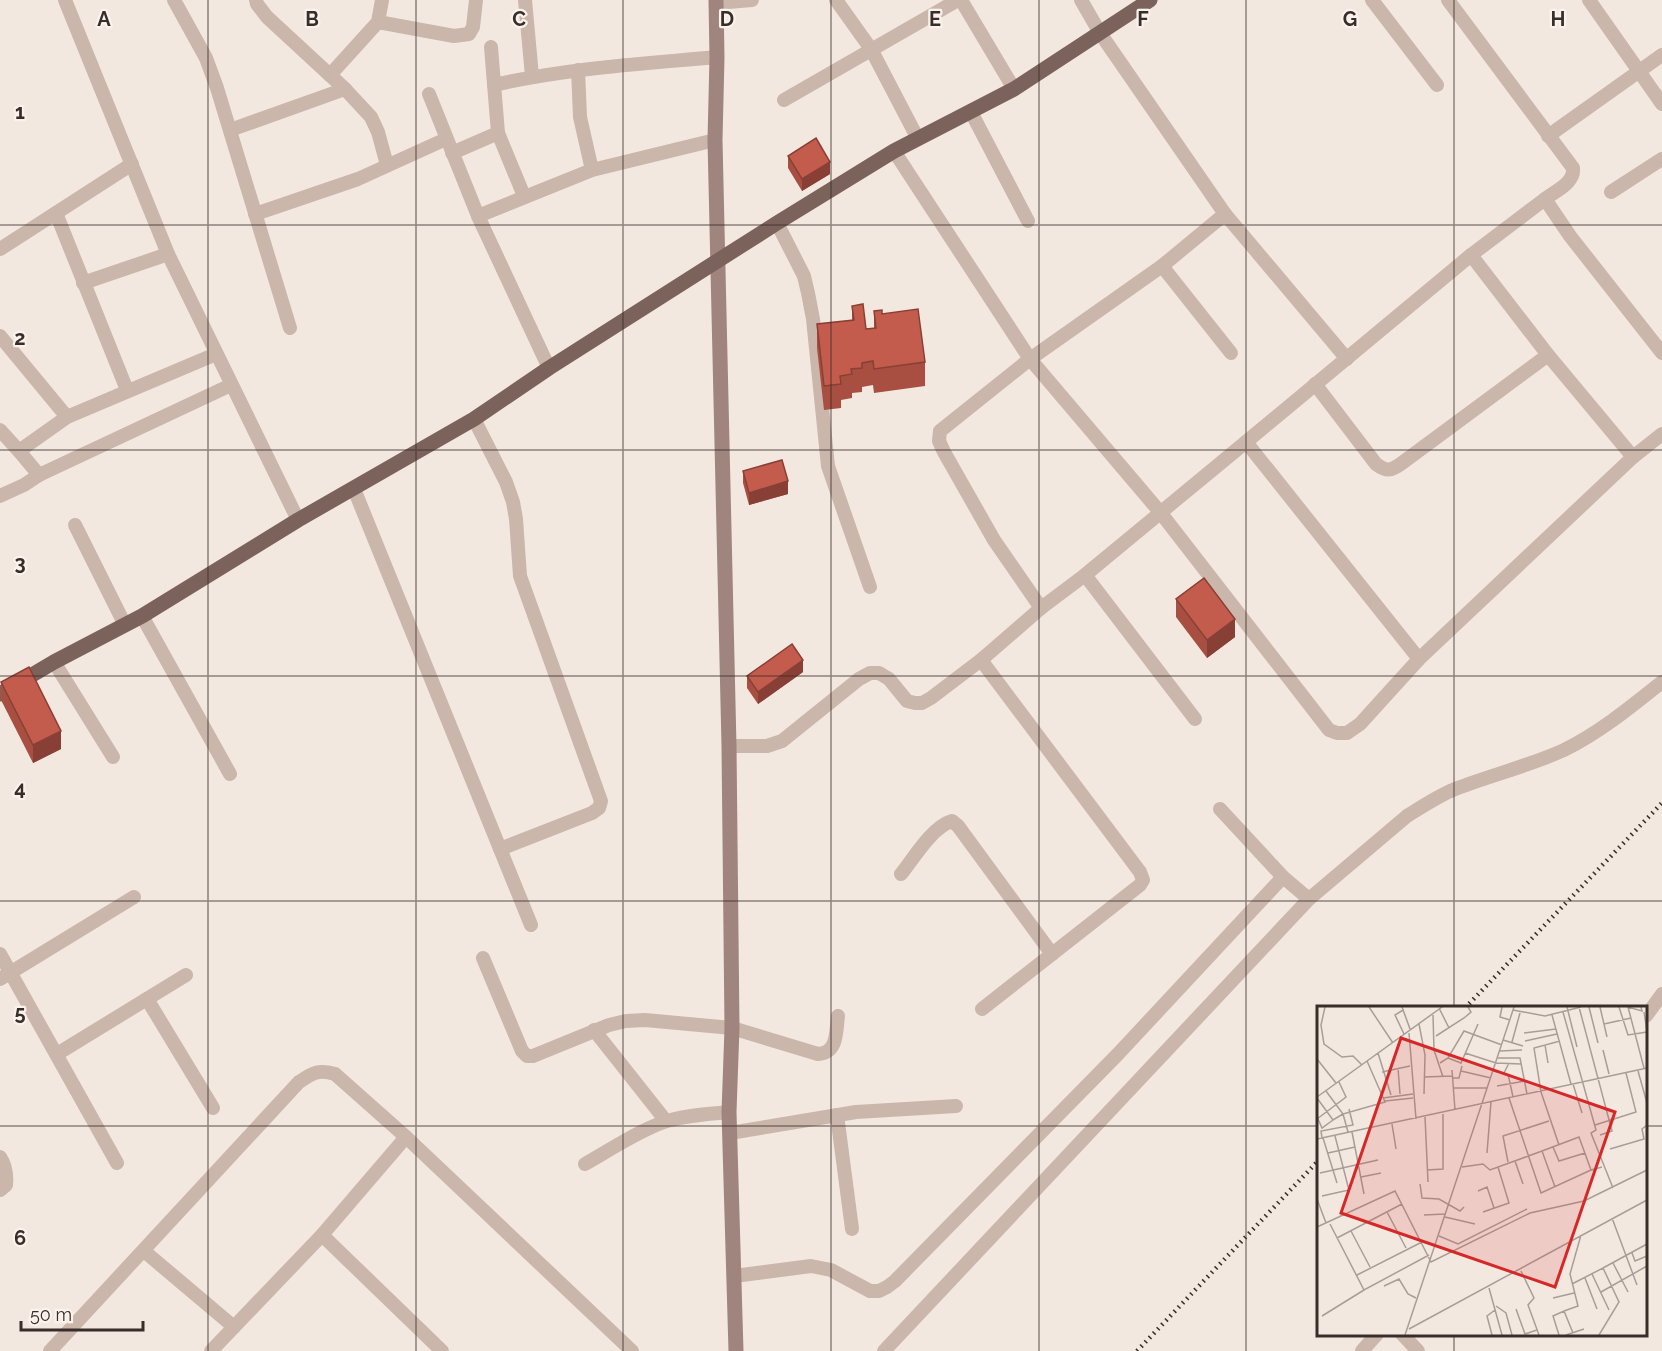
<svg xmlns="http://www.w3.org/2000/svg" width="1662" height="1351" font-family="Raleway,sans-serif">
<style>
.lines{fill:none;stroke-linecap:round;stroke-linejoin:round}
.minor{stroke:#cbb6ab;stroke-width:14}
.secondary{stroke:#9f857d;stroke-width:15}
.primary{stroke:#7b635c;stroke-width:15}
.rail{stroke:#392d2a;stroke-width:4.5;stroke-dasharray:1.5 4.5;stroke-linecap:butt}
.wall{fill:#a84f42}
.shaded-wall{fill:#884036}
.building{fill:#c35c4d;stroke:#884036;stroke-width:1.5}
.grid{fill:none;stroke:#392d2a;stroke-width:1.5;stroke-opacity:0.55}
.inset-road{fill:none;stroke:#a99d97;stroke-width:1.5}
.view{fill:#d62828;fill-opacity:0.15;stroke:#d62828;stroke-width:3}
.inset-edge{fill:none;stroke:#392d2a;stroke-width:3}
.grid-label{font-size:20px;text-anchor:middle;font-weight:bold;fill:#392d2a;stroke:#faf2ec;stroke-width:4.5;stroke-linejoin:round;paint-order:stroke}
</style>
<rect width="100%" height="100%" fill="#f3e8e0"/>
<g class="lines">
<!-- minor -->
<g class="minor">
<polyline points="65,0 168,254 298,520"/>
<polyline points="174,0 206,58 217,88 290,328"/>
<polyline points="256,0 257,4 267,17 345,89 371,117 378,132 387,165"/>
<polyline points="525,0 532,76"/>
<polyline points="836,0 871,49 918,139"/>
<polyline points="961,0 1014,89"/>
<polyline points="1081,0 1100,33 1225,214 1347,359"/>
<polyline points="1372,0 1437,85"/>
<path d="M1448 0 1573 168C1575 183 1555 191 1545 199L1570 236 1662 353"/>
<polyline points="1589,0 1662,104"/>
<polyline points="716,3 752,0"/>
<polyline points="378,22 454,36 469,34 473,27 476,0"/>
<polyline points="578,70 580,117 592,170"/>
<polyline points="330,75 378,22 382,0"/>
<path d="M494 85C568 68 642 64 717 57"/>
<polyline points="429,94 478,216 549,368"/>
<polyline points="784,100 958,0"/>
<polyline points="971,112 1028,221"/>
<polyline points="230,130 345,89"/>
<polyline points="498,133 524,196"/>
<polyline points="1548,136 1662,55"/>
<polyline points="894,151 1030,359 1160,512 1329,730 1337,733 1347,733 1360,724 1419,659 1633,457"/>
<polyline points="452,153 498,133 491,47"/>
<polyline points="1611,192 1662,159"/>
<polyline points="56,213 127,390"/>
<polyline points="255,214 358,179 446,139"/>
<polyline points="478,216 592,170 715,140"/>
<polyline points="777,223 804,276 808,293 813,319 828,466 870,587"/>
<polyline points="0,249 132,164"/>
<polyline points="1471,255 1545,199"/>
<polyline points="1162,266 1231,353"/>
<polyline points="83,283 168,254"/>
<polyline points="0,336 67,417"/>
<path d="M1315 384 1376 464C1387 472 1391 471 1402 463L1548 355"/>
<polyline points="474,419 506,482 513,502 516,519 520,576 601,801 599,808 592,813 500,849"/>
<polyline points="0,430 19,451 39,475 24,485 0,496"/>
<polyline points="19,451 67,417 216,354"/>
<polyline points="39,475 231,385"/>
<polyline points="354,489 531,925"/>
<polyline points="75,525 125,625"/>
<polyline points="1085,575 1195,719"/>
<polyline points="1041,608 994,540 944,452 939,441 940,431 1030,359 1162,266 1225,214"/>
<polyline points="142,616 230,774"/>
<polyline points="1419,659 1246,442 1471,255 1548,355 1633,457 1662,434"/>
<polyline points="981,660 1140,872 1143,880 1140,885 982,1009"/>
<polyline points="54,662 113,757"/>
<polyline points="729,746 767,746 782,741 859,679 870,673 879,673 889,679 907,701 915,703 922,703 931,698 981,660 1041,608 1085,575 1246,442"/>
<polyline points="1220,809 1283,877 1309,899"/>
<path d="M901 874C914 858 932 827 952 821L958 826 1052 954"/>
<polyline points="0,954 117,1163"/>
<path d="M483 958 522 1051 527 1056H533L609 1025 626 1021 645 1020 732 1028 818 1054C838 1053 836 1031 838 1016"/>
<polyline points="0,979 134,897"/>
<polyline points="147,999 213,1108"/>
<polyline points="1646,1016 1662,994"/>
<polyline points="594,1030 666,1121"/>
<polyline points="57,1054 186,975"/>
<polyline points="837,1115 852,1229"/>
<polyline points="730,1133 856,1112 956,1106"/>
<path d="M0 1157C6 1166 7 1174 6 1185L0 1190"/>
<path d="M585 1164C610 1150 636 1132 664 1122 685 1115 708 1114 729 1112"/>
<polyline points="322,1235 442,1351"/>
<polyline points="144,1251 234,1327"/>
<polyline points="734,1276 811,1266 831,1270 870,1291 879,1291 887,1287 895,1281 1118,1054 1283,877"/>
<polyline points="1402,1334 1418,1351"/>
<path d="M50 1351 299 1082C313 1073 318 1069 335 1074L406 1137 632 1351"/>
<polyline points="211,1351 322,1235 406,1137"/>
<path d="M884 1351 1309 899 1407 816C1423 806 1438 796 1455 789 1491 775 1529 766 1564 750 1599 733 1632 706 1662 682"/>
<polyline points="1362,1351 1377,1334"/>
</g>
<!-- secondary -->
<polyline class="secondary" points="716,0 717,57 715,140 729,746 732,1028 729,1112 736,1351"/>
<!-- primary -->
<polyline class="primary" points="0,694 54,662 142,616 298,520 474,419 549,368 777,223 894,151 1014,89 1150,0"/>
<!-- rail -->
<g class="rail">
<polyline points="1465,1008 1662,803"/>
<polyline points="1137,1351 1318,1161"/>
</g>
</g>
<!-- wall -->
<g class="wall">
<polygon points="788,156 830,174 802,191 788,168"/>
<polygon points="852,306 866,329 874,328 874,311 882,314 925,362 925,386 874,393 873,385 862,387 862,392 852,393 852,398 841,400 841,408 824,410 817,348 817,324 852,320"/>
<polygon points="743,471 788,494 749,505 743,483"/>
<polygon points="1176,599 1235,637 1207,658 1176,617"/>
<polygon points="803,672 758,704 747,688 747,676"/>
<polygon points="1,682 61,749 33,763 1,700"/>
</g>
<!-- shaded-wall -->
<g class="shaded-wall">
<polygon points="830,162 830,174 802,191 802,179"/>
<polygon points="788,481 788,494 749,505 749,493"/>
<polygon points="1235,619 1235,637 1207,658 1207,640"/>
<polygon points="803,660 803,672 758,704 758,692"/>
<polygon points="61,731 61,749 33,763 33,745"/>
</g>
<!-- building -->
<g class="building">
<polygon points="816,138 830,162 802,179 788,156"/>
<polygon points="863,304 866,329 876,328 874,311 882,310 882,314 918,309 925,362 874,369 873,361 862,363 862,368 851,369 852,374 840,376 841,384 824,386 817,324 854,320 852,306"/>
<polygon points="782,460 788,481 749,493 743,471"/>
<polygon points="1204,578 1235,619 1207,640 1176,599"/>
<polygon points="792,644 803,660 758,692 747,676"/>
<polygon points="29,667 61,731 33,745 1,682"/>
</g>
<!-- grid -->
<path class="grid" d="M208 0V1351M416 0V1351M623 0V1351M831 0V1351M1039 0V1351M1246 0V1351M1454 0V1008M0 225H1662M0 450H1662M0 676H1662M0 901H1662M0 1126H1318M1646 1126H1662M1454 1334V1351"/>
<!-- overview -->
<g transform="translate(1317 1006)">
<rect width="330" height="330" fill="#f3e8e0"/>
<path class="inset-road" d="M8 1 4 19 7 38 25 51 36 50 45 59M52 1 76 37M85 1 93 23M185 1 183 11 193 14M250 1 260 41M262 1 295 125 283 129M272 1 281 37M283 1 290 31M302 1 311 29 330 26M324 1 325 5 311 1 327 62M122 2 132 22M86 4 78 9 87 28M196 4 228 10 264 1M246 6 279 124 274 127 296 182M327 6 330 25M116 9 117 44 126 71M235 9 254 78M102 18 108 49 107 88M287 18 314 12M92 27 99 113M207 27 239 23M119 30 147 12 154 6 151 1M186 34 206 40M208 35 240 28M195 36 203 7M228 39 231 57M286 44 292 68M183 45 205 44M61 47 74 89M148 47 179 57 204 58M131 52 144 57 161 18M181 52H203L210 88M0 53 19 77M123 57 131 52 147 25 185 39M81 62 83 88M135 64 138 104M144 65 174 72M176 65 187 67 192 57M321 65 330 97M65 66 93 60M191 68 196 91M107 71 135 70M135 72H142L145 60M256 78 265 107M180 80 208 75M136 82H170M0 91 125 1M0 92 16 114 26 108 9 85M66 92 96 88M192 92 224 187 274 164M68 95 96 92M108 111 111 176M0 113 29 91 22 76M1 113 5 122 16 114M75 118 79 143M278 119 319 106 309 67M31 126 26 108 68 96 50 55M35 126 47 188M5 132 4 125 36 119 32 103M6 132 20 177M0 133 330 62M242 139 224 86 217 42 243 35M236 141 242 155 268 147M293 143 327 133 325 123 330 119M11 147 38 141M170 147 174 96M198 155 206 178M191 156 186 130 232 115M145 161 166 158 173 164 225 145M110 164 126 163V108M3 167 61 154M44 171 64 167M103 178 105 192 122 193 143 205 147 201M238 181 225 145 262 131 274 164 285 161M161 185 170 181 177 202M5 190 32 184 18 130M0 193 9 217M70 206 89 242M166 206 192 197 181 161M107 209 128 208M128 211 158 218M295 212 320 279M13 218 47 284 112 249M0 221 78 185 114 256 213 207 267 195 330 164M34 225 53 261M122 230 141 238 210 203M20 232 85 198M315 247 318 255 330 250M296 257 311 286M286 262 330 238M204 265 217 292 211 299 222 329M275 268 292 304M40 269 105 236M268 272 280 303M255 278 286 262 302 296 282 329M67 280 82 273 91 288 99 292M172 282 185 329M284 286 330 260M236 292 257 287M179 300 189 307 195 329M199 303 208 328 220 324M247 305 261 300 253 268 264 229M5 310 47 284M92 323 330 194M88 329 197 1M175 329 170 310 178 304M242 329 236 310 247 305 256 327M249 329 267 323"/>
<path class="view" d="M84 32 298 106 238 281 24 207Z"/>
<rect width="330" height="330" class="inset-edge"/>
</g>
<g class="grid-label">
<text x="104" y="26">A</text>
<text x="312" y="26">B</text>
<text x="519" y="26">C</text>
<text x="727" y="26">D</text>
<text x="935" y="26">E</text>
<text x="1143" y="26">F</text>
<text x="1350" y="26">G</text>
<text x="1558" y="26">H</text>
<text x="20" y="119">1</text>
<text x="20" y="345">2</text>
<text x="20" y="570">3</text>
<text x="20" y="795">4</text>
<text x="20" y="1020">5</text>
<text x="20" y="1245">6</text>
</g>
<!-- scale -->
<path d="M21 1321v9h122v-9" fill="none" stroke="#392d2a" stroke-width="3"/>
<text x="30" y="1321" font-size="18" fill="#392d2a" stroke="#faf2ec" stroke-width="4.5" paint-order="stroke">50 m</text>
</svg>
